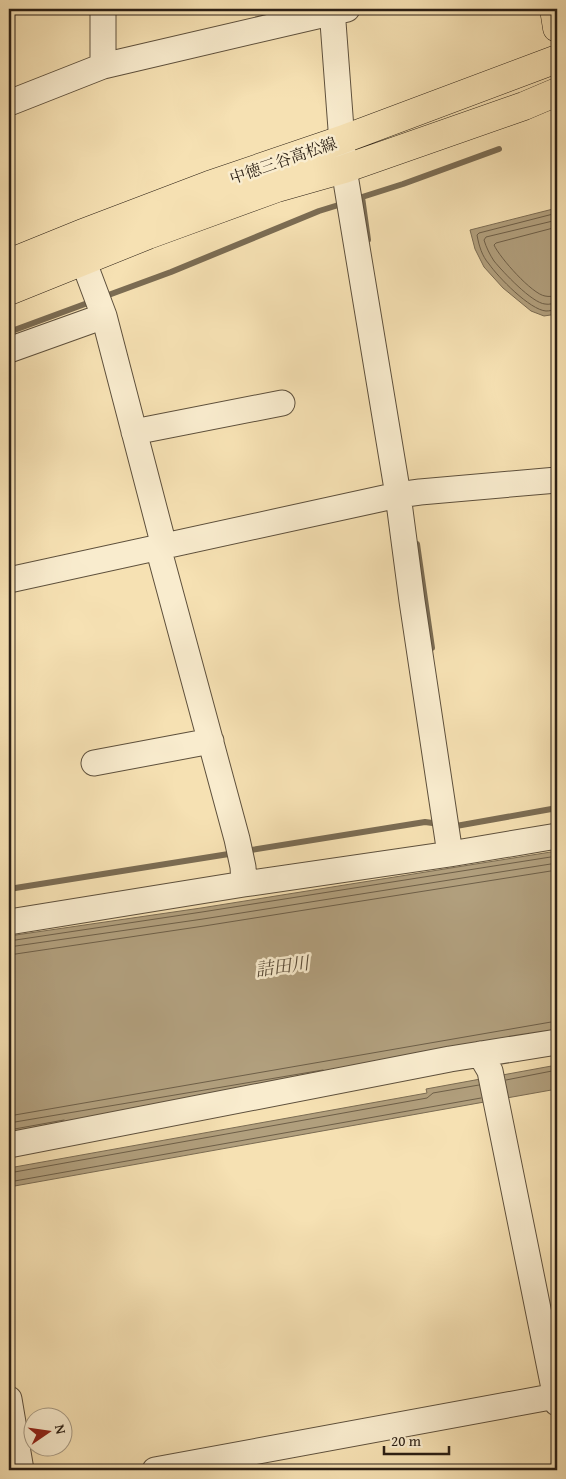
<svg xmlns="http://www.w3.org/2000/svg" width="566" height="1479" viewBox="0 0 566 1479" font-family="'Gentium Book Plus','Noto Serif JP',serif">
<style>
.water{fill:#b19f7d;stroke:#7b6c53}
.lines{fill:none;stroke-linecap:round;stroke-linejoin:round}
.shore{stroke:#6e5f48;stroke-width:1}
.stream{stroke:#7b6c53;stroke-width:6}
.minor-casing{stroke:#5e503c;stroke-width:27}
.primary-casing{stroke:#2b1f14;stroke-width:29}
.trunk-casing{stroke:#2b1f14;stroke-width:29}
.minor{stroke:#f9ecce;stroke-width:25}
.primary{stroke:#f6e1b3;stroke-width:28}
.trunk{stroke:#f6e1b3;stroke-width:28}
.labels{text-anchor:middle;dominant-baseline:central;stroke-width:5;stroke-linejoin:round;paint-order:stroke}
.street-label{font-size:16px;fill:#2b1f14;stroke:#f9ecce}
.water-label{font-size:18px;font-style:italic;fill:#5a4c39;stroke:#f9ecce}
</style>
<rect width="100%" height="100%" fill="#f6e1b3"/>
<filter id="stains"><feTurbulence type="fractalNoise" baseFrequency=".004" numOctaves="4"/><feColorMatrix values="0 0 0 0 .2 0 0 0 0 .09 0 0 0 0 .02 0 0 0 .5 -.17"/></filter>
<radialGradient id="worn" r=".72"><stop offset=".6" stop-color="#630" stop-opacity="0"/><stop offset="1" stop-color="#630" stop-opacity=".3"/></radialGradient>
<path class="water" d="M557,208V314L544,316L531,311L503,288L484,267L475,249L470,230Z
M557,851V1040L9,1135V936L201,908Z
M557,1065V1089L9,1187V1168L427,1093L426,1089Z"/>
<g class="lines">
<path class="shore" d="M557,213L479,233L477,235C479,246 482,256 489,264C498,277 530,310 546,311C549,311 554,310 557,310
M557,220L486,237L484,240C486,247 490,255 494,261C503,272 532,303 545,304C549,305 554,303 557,303
M557,227L496,243L494,245C500,258 532,294 545,296C549,297 553,296 557,296
M9,941L202,912L557,856
M9,947L203,919L557,863
M9,955L204,926L557,870
M506,1080L557,1070
M9,1116L557,1021
M9,1123L323,1070
M9,1130L64,1120
M9,1173L427,1098L433,1093L479,1085
M9,1182L481,1098"/>
<path class="stream" d="M362,197L368,240
M359,198L403,184L499,149
M103,297L171,272L319,211L345,203
M9,332L93,301
M417,544L432,648
M450,825L456,826L557,808
M245,851L425,822L440,824
M9,889L235,853"/>
<defs>
<path id="minor" d="M332,9L344,169L398,495L412,601L450,854
M103,66V9
M9,103L103,66L347,9
M83,260L104,316L164,546
M9,350L104,316
M134,432L282,403
M158,547L237,839L243,867L244,884
M9,580L398,495L420,492L557,480
M94,763L211,741
M9,922L244,884L450,854L557,836
M480,1054L490,1071L557,1403
M9,1145L450,1059L557,1042
M9,1399L21,1470
M155,1470L556,1396"/>
<path id="primary" d="M9,263L83,233L209,185L341,140L557,59
M9,291L148,235L277,188L344,169L524,106L557,92"/>
<path id="trunk" d="M554,9L557,28"/>
</defs>
<use href="#minor" class="minor-casing"/>
<use href="#primary" class="primary-casing"/>
<use href="#trunk" class="trunk-casing"/>
<use href="#minor" class="minor"/>
<use href="#primary" class="primary"/>
<use href="#trunk" class="trunk"/>
</g>
<g class="labels">
<g class="street-label">
<text transform="translate(283 160) rotate(-19)">中徳三谷高松線</text>
</g>
<g class="water-label">
<text transform="translate(282 966) rotate(-8)">詰田川</text>
</g>
</g>
<rect width="566" height="1479" fill="none" stroke="#f6e1b3" stroke-width="30"/>
<rect x="10" y="10" width="546" height="1459" fill="none" stroke="#2b1f14" stroke-width="2.5"/>
<rect x="15" y="15" width="536" height="1449" fill="none" stroke="#2b1f14"/>
<g transform="translate(48 1432) rotate(77)"><circle r="24" fill="#f9ecce" stroke="#a79a84"/>
<path d="M0-4L9 19L0 12L-9 19Z" fill="#8f2418"/>
<text y="-8" font-size="14" font-weight="bold" text-anchor="middle" fill="#2b1f14">N</text>
</g>
<path d="M384 1446v8h65v-8" fill="none" stroke="#2b1f14" stroke-width="2.5"/>
<text x="391" y="1446" font-size="15" fill="#2b1f14" stroke="#f9ecce" stroke-width="4" paint-order="stroke">20 m</text>
<rect width="100%" height="100%" filter="url(#stains)"/>
<rect width="100%" height="100%" fill="url(#worn)"/>
</svg>
